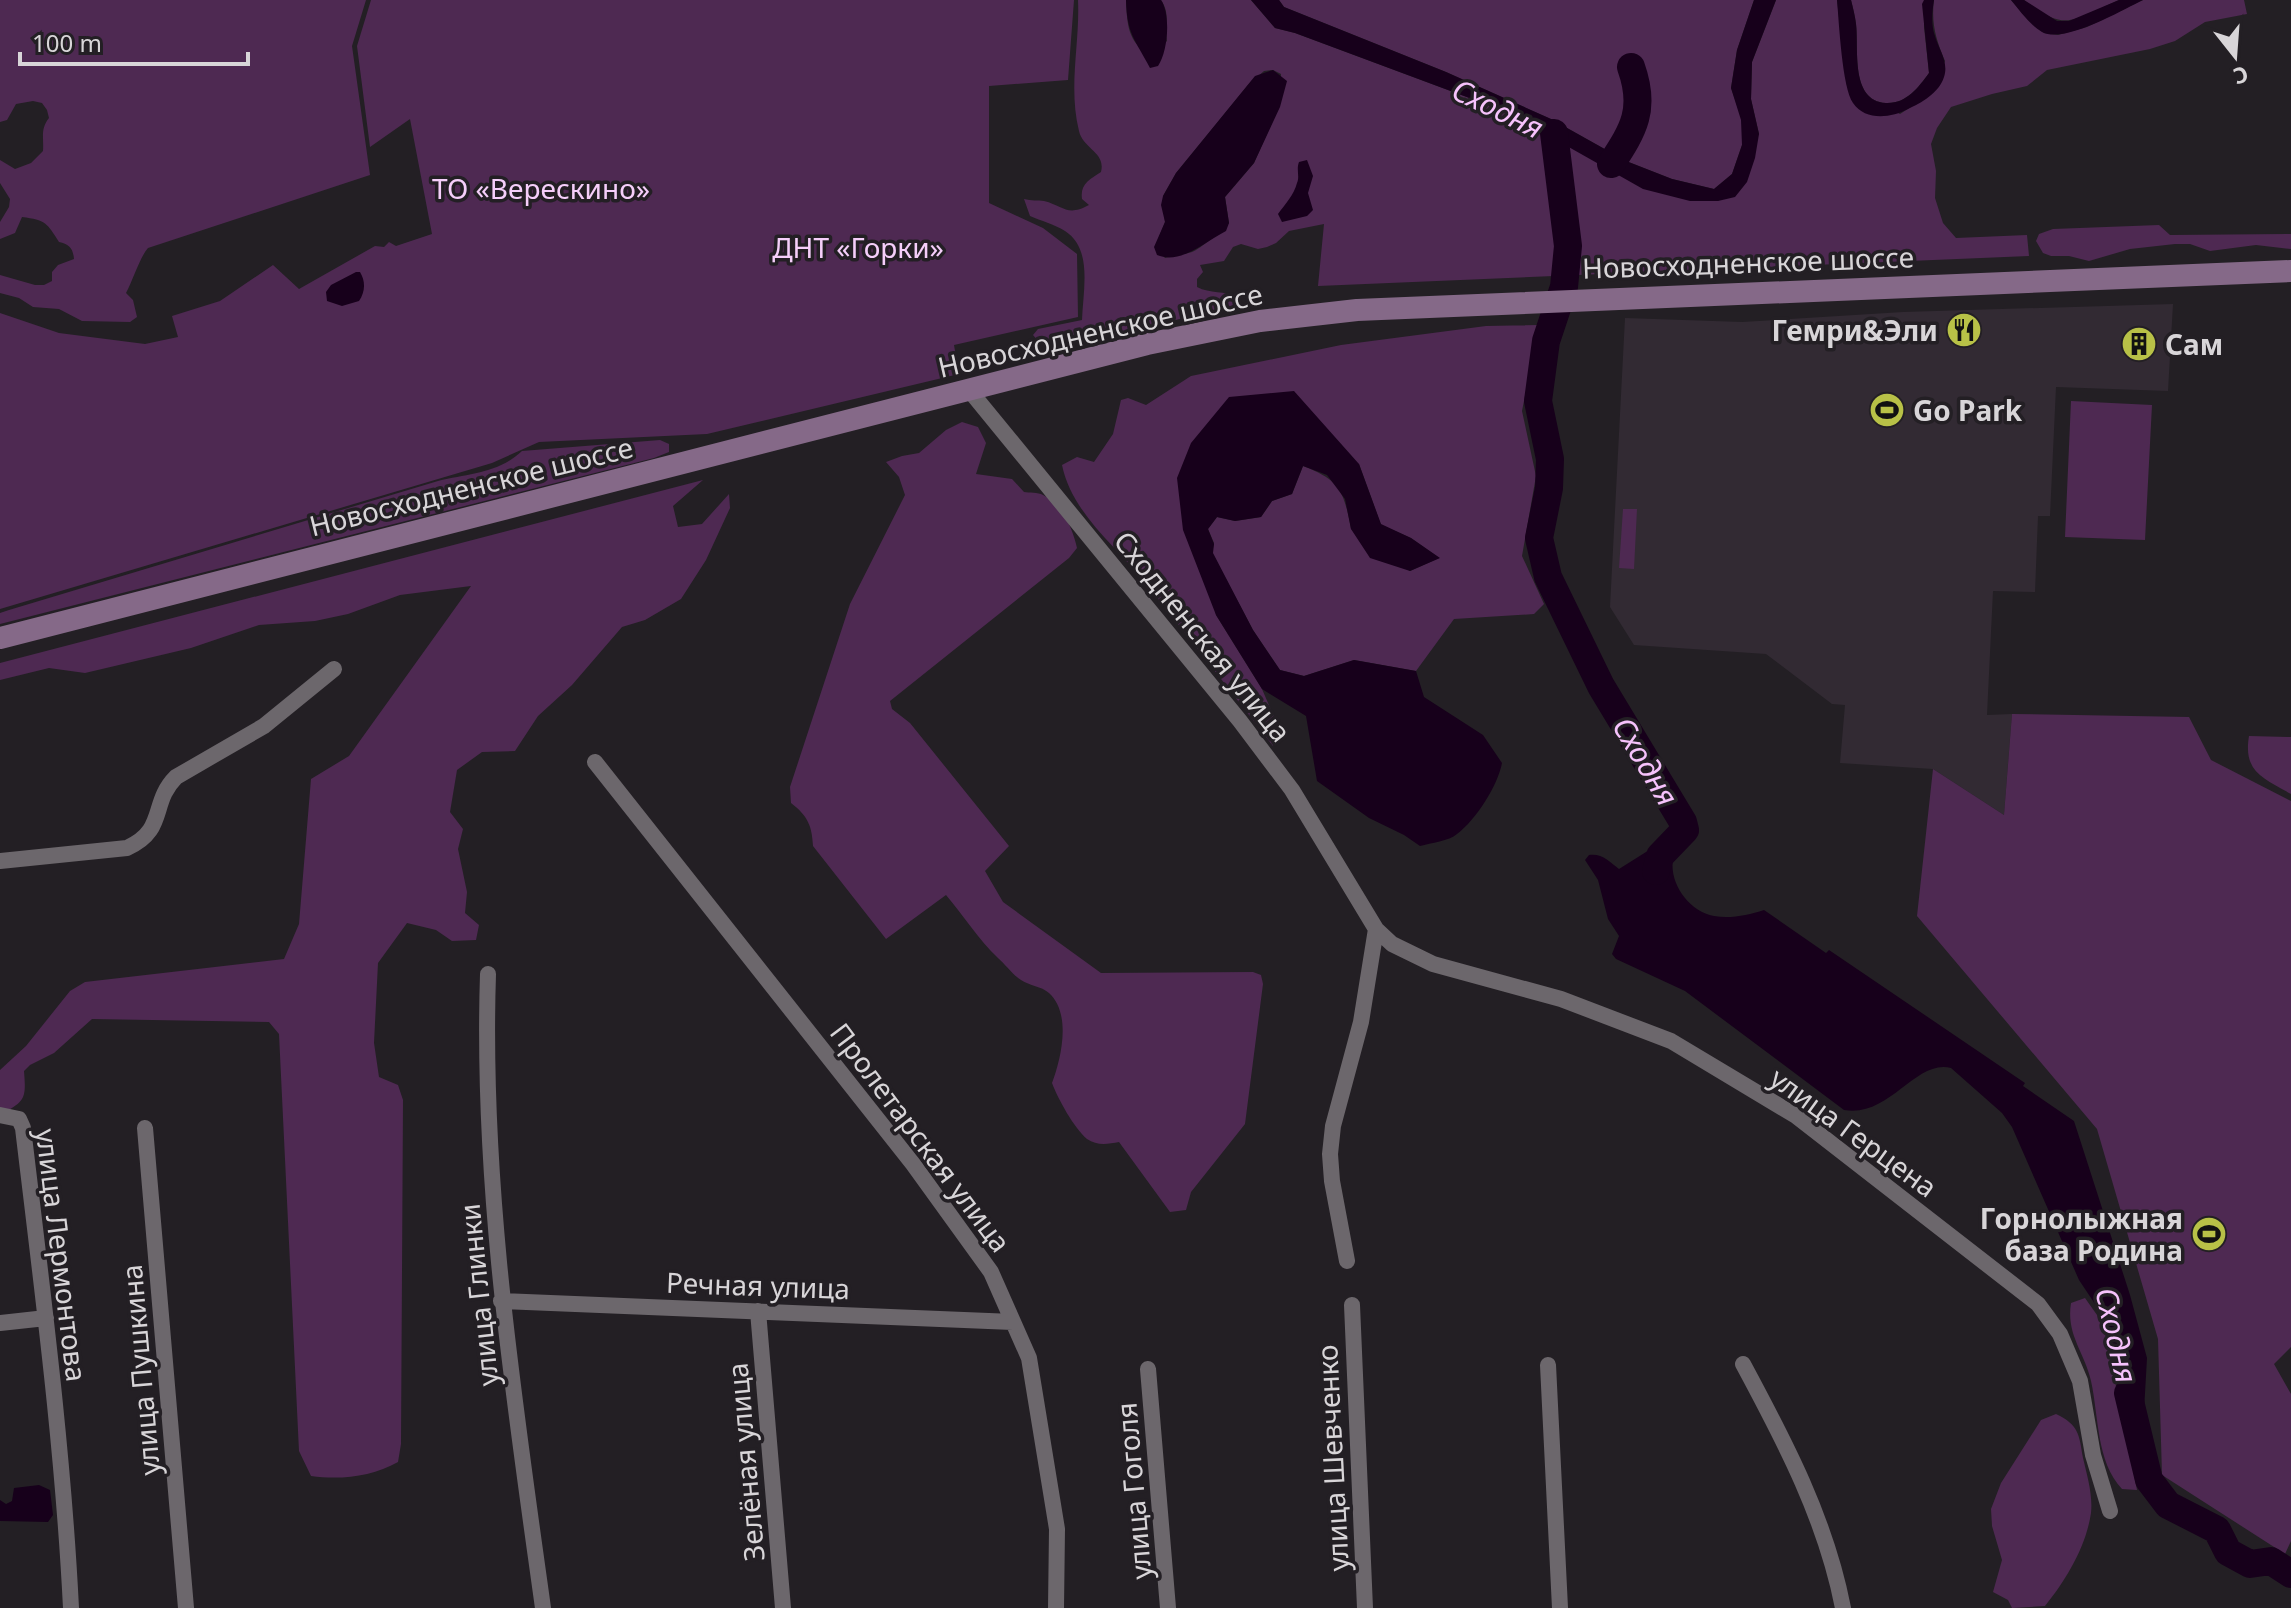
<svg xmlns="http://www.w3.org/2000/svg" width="2291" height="1608" viewBox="0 0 2291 1608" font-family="'Noto Sans',sans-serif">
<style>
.built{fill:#322a33}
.green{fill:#4e2952;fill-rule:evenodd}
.water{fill:#17001b}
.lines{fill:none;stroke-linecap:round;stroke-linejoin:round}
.river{stroke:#17001b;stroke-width:28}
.street{stroke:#6c676c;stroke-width:16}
.secondary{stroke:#856988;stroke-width:22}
.labels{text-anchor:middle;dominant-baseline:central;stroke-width:7;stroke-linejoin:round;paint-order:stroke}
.park-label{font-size:28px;fill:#f5cefa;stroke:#231f24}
.street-label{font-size:28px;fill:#d8d5d8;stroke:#231f24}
.poi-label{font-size:28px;font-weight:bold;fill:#d8d5d8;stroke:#231f24;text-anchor:end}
.water-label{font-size:30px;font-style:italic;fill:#f6c2fc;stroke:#231f24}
</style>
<rect width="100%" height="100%" fill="#231f24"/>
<path class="built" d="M2173,304L2168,391L2056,387L2050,516H2038L2035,592L1993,591L1987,715L2012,714L2004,815L1933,769L1840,763L1845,705L1832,704L1766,654L1634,645L1610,607L1625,318L1742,322L1903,312Z"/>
<path class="green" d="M0,0H366L352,46L370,175L148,248C140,257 133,280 126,293L133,300L137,317L130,322L82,321L59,309L33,307L19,298L0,293V275L35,285H44L52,281V272L58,265L74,259C73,248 69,244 59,242C47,223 46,220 22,217L15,233L0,239V222L9,207L10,199L0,183V160L15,169L31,163L43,151C44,138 40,129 49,118L47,110L42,103L33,101L16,104L7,120L0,122Z
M371,0H1074L1068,80L989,86V203L1043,228L1077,254L1078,317L954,345L959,374L707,434L539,442L492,463L0,609V313L59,333L145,344L178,337L172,316L220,301L273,265L299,289L375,246L384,247L389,242L396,246L432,234L410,119L370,147L357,46Z
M1078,0H1126C1127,20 1127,39 1145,52L1146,60L1167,41C1164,24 1171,15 1161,0H1251L1275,28L1295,33L1507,112L1611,169L1718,201L1759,134L1751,99L1752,62L1776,0H1837L1847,86L1900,114L1934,92L1945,61C1936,40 1931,23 1934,0H2011L2029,21L2044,33L2058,35L2087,27L2143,0H2244L2247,14L2205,22L2175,41L2150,49L2047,70L2027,86L1992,94L1951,107L1937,128L1931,144L1936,171L1935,198L1943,223L1956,238L2027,235L2029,256L1318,286L1324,224L1289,231L1276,243L1267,247L1258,249L1241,244L1233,247L1224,261L1200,265L1203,272L1197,279V287C1210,294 1225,290 1237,298L1234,306L1075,344H1048L1039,342L1033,335L1038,329L1082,320C1083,290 1093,249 1065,231C1054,224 1041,221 1030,216L1024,199C1031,201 1038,200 1044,201C1064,206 1067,217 1089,205L1082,199C1080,184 1089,180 1101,172C1106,152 1083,149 1079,131C1068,87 1080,44 1078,0ZM1273,70L1281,74L1279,107L1254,163L1225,197L1229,223C1223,230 1200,249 1192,252C1184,255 1173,255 1165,258L1155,247L1165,222L1163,196L1176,173L1248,85L1264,71Z
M1279,0H1754L1737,50L1731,88L1742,120V145L1732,174L1714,189L1672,179L1626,161L1551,119L1446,72L1284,7Z
M1851,0H1924V27L1929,73C1918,88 1906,104 1886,103C1850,101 1859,49 1856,24C1855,16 1853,8 1851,0Z
M2024,0H2119C2075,19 2066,34 2024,0Z
M2159,225L2170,235L2291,234V249L2256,245L2210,251L2190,244H2175L2130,249L2089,261L2069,256H2051L2043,253L2036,241L2039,234L2053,229Z
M1539,325L1522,411L1536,476L1522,556L1544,604L1534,614L1454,619L1416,671L1354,660L1304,676L1280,670L1253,630L1212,553L1214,543L1208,529L1217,517L1235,521L1261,517L1272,501L1292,494L1303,466C1340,480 1344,491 1351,529L1410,571L1439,558L1411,538L1381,525L1359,464L1191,443L1216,615L1262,689L1278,726L1273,746C1230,690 1187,635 1143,580C1114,544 1072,513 1062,465L1077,457L1094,462L1113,434L1121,400L1128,398L1146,405L1191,376L1341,345L1486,326Z
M2071,401L2152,405L2145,540L2065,537Z
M962,422L978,427L986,443L976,474L1012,479L1024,492C1029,493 1038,492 1043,495C1062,504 1073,529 1077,548L1069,558L890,701L892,709L910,723L1009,846L985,871L1003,902L1101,973L1253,972L1261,975L1263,984L1245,1124L1191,1192L1186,1210L1170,1212L1119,1142C1108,1144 1097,1146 1087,1139C1074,1128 1058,1099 1052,1083C1061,1059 1072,1014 1049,993C1041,986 1030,986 1021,980C1013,975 1005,964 998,958C979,940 963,915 946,895L886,939L813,846C812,826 808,816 791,803L790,787L850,604L905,495L899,477L886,462L902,456L919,453L946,430Z
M660,440L669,444V452L654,458L0,624V613L9,610L438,481C469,473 497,474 522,451Z
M703,480L673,506L678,527L702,524L729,494L730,508L706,560L681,599L645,620L622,627L572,685L538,716L515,751L482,752L457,770L450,812L463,829L458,849L467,892L465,913L479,925L476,940L452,941L436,930L407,923L378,963L374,1043L379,1077L398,1085L403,1100L401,1444L398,1462C372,1477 340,1480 311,1476L299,1451L279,1034L269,1022L92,1019L54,1053L30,1065L24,1071C26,1097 26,1101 3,1113H0V1070L26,1046L70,991L85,982L284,959L299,924L311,779L349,756L471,586L400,595L348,614L315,621L259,625L191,648L85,673L49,668L0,680V663Z
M1623,509H1637L1634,569L1619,568Z
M2012,714L2189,717L2211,760L2291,801V1347L2274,1364L2291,1394V1541L2285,1554L2162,1475L2158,1339L2097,1129L1917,916L1933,769L2004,815Z
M2249,736L2291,737V794C2263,778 2243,772 2249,736Z
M2085,1298L2097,1315L2106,1337L2137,1490L2122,1489C2096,1461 2099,1417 2091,1381C2084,1351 2066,1335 2071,1303Z
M2056,1414C2079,1425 2079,1434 2083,1458C2087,1475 2093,1495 2091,1513C2086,1547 2066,1580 2045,1606L2012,1608L2008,1600L1993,1592L2002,1560L1992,1526L1991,1509L2001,1483L2041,1420Z"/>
<path class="water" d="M1126,0H1161C1171,15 1168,51 1158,66L1150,68C1135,39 1127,35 1126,0Z
M1251,0H1279L1284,7L1446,72L1551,119L1626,161L1672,179L1714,189L1732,174L1742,145L1741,120L1731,88L1737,50L1754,0H1776L1752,62L1751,99L1759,134L1755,158L1747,182L1735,197L1718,201H1690L1643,189L1507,112L1295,33L1275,28Z
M1837,0H1851C1853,8 1855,16 1856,24C1859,49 1850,101 1886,103C1906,104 1918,88 1929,73L1922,4L1924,0H1934C1932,12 1931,25 1935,36C1939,50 1949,62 1944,77C1939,93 1921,103 1908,109C1891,118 1865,121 1853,103C1842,87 1839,22 1837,0Z
M2011,0H2024L2057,21H2069L2119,0H2143C2122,10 2065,44 2042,32C2030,25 2020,11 2011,0Z
M1273,70L1287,81L1280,107L1254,163L1225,197L1229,223L1226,231C1206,241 1181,265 1157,255L1154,247L1165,222L1161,205L1163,196L1176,173L1255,76Z
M1307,160L1313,176L1308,193L1313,210L1307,216L1282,222L1278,214C1285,204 1294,195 1297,183C1300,176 1296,170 1299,162Z
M356,272H360C366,282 365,292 359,301L342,306L327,301L326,292L331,285Z
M1294,391L1359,464L1381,524L1411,538L1440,558L1410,571L1370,558L1351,529L1345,499L1327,475L1303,466L1292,494L1272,501L1261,517L1235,521L1217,517L1208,529L1214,544L1213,553L1253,630L1280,670L1304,676L1354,660L1416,671L1424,697L1483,735L1502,763C1498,785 1476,820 1457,834C1449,841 1431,843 1420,846L1404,835L1369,818L1317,781L1306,716L1262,689L1216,615L1183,530L1177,478L1191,443L1229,397Z
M1673,835L1680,843C1660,869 1683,910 1714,916C1731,919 1748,915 1764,910L1826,953L1829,950L2025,1083L2023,1086L2074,1121L2130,1295L2147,1358L2144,1411L2137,1430H2133L2117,1373L2110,1335L2101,1313L2079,1280L2012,1127L2002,1113L1951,1068C1915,1059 1890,1118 1844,1110L1685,991L1616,959L1612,954L1619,936L1608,919L1598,880L1585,860L1589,855C1602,853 1610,862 1619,869Z
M39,1485L50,1490L53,1515L48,1522L0,1521V1500L6,1504L12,1501L14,1488Z"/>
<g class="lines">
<path class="river" d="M1554,133L1568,246L1564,287L1546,341L1538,401L1550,459L1549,488L1539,538L1548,577L1601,686L1683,822L1685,830L1660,856L1656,871
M1611,164C1634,129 1646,109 1631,67
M2128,1393L2149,1480L2168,1505L2217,1530L2228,1552L2250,1564L2271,1561L2291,1574"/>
<path class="street" d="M970,391L1240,721L1292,790L1376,929L1392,944L1433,964L1561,999L1671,1041L1796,1116L2038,1304L2060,1334L2080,1381L2093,1455L2110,1511
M595,762L913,1164L991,1272L1029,1358L1057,1529L1056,1608
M0,861L127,848C167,830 150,803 176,777L264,726L334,669
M488,974C481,1187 514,1398 543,1608
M0,1115L19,1119L23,1128C42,1288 63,1447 71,1608
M145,1128L186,1608
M1347,1261L1332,1181L1330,1154L1333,1126L1361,1022L1376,929
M501,1301L1013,1322
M1352,1305L1365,1608
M758,1311L783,1608
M0,1323L46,1318
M1743,1364C1785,1442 1826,1520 1843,1608
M1548,1365L1560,1608
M1148,1369L1168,1608"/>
<path class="secondary" d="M0,638L1147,344L1260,321L1357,310L2291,271"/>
</g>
<defs>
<symbol id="restaurant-disc" viewBox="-11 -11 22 22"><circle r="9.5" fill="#b8c147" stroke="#231f24"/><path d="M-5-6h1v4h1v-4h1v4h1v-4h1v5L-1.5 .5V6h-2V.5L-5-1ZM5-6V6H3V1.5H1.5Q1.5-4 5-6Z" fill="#111"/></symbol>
<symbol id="building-disc" viewBox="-11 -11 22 22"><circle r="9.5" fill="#b8c147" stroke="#231f24"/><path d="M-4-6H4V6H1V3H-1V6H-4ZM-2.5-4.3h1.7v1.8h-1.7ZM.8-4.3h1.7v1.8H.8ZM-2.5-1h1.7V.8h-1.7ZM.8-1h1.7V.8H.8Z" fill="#111"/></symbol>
<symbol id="stadium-disc" viewBox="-11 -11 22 22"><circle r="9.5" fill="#b8c147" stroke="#231f24"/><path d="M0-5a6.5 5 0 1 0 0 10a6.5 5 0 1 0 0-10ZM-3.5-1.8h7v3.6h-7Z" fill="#111"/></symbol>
</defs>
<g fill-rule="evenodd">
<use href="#restaurant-disc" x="1944" y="310" width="40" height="40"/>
<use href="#building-disc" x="2119" y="324" width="40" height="40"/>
<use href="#stadium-disc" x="1867" y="390" width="40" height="40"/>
<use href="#stadium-disc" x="2189" y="1214" width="40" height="40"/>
</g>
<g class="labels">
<g class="park-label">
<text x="541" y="188">ТО «Верескино»</text>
<text x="858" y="247">ДНТ «Горки»</text>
</g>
<g class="street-label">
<text transform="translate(1748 262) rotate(-2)">Новосходненское шоссе</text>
<text transform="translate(1100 330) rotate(-13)">Новосходненское шоссе</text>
<text transform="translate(471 486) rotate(-14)">Новосходненское шоссе</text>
<text transform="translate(1203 636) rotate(51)">Сходненская улица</text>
<text transform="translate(1854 1132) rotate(36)">улица Герцена</text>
<text transform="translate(921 1137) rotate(53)">Пролетарская улица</text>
<text transform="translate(62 1255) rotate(83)">улица Лермонтова</text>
<text transform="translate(758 1285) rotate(2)">Речная улица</text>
<text transform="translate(478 1295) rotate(-96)">улица Глинки</text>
<text transform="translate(140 1370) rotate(-95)">улица Пушкина</text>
<text transform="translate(1332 1458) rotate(-93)">улица Шевченко</text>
<text transform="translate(745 1462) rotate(-95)">Зелёная улица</text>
<text transform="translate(1133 1491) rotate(-95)">улица Гоголя</text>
</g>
<g class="poi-label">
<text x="1938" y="330">Гемри&amp;Эли</text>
<text x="2165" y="344" text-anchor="start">Сам</text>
<text x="1913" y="410" text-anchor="start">Go Park</text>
<text x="2183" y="1218">Горнолыжная<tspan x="2183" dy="32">база Родина</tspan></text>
</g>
<g class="water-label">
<text transform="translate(1498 108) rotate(26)">Сходня</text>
<text transform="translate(1646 761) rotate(59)">Сходня</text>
<text transform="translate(2117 1335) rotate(77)">Сходня</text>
</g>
</g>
<g transform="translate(2235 56) rotate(163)" stroke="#231f24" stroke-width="6" paint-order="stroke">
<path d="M0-6L14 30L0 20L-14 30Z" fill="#d8d5d8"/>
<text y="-12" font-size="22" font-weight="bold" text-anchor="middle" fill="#d8d5d8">С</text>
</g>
<path d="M20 52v12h228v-12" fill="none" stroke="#d8d5d8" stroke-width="4"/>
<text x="32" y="52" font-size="24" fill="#d8d5d8" stroke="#231f24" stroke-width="6" paint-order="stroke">100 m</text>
</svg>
